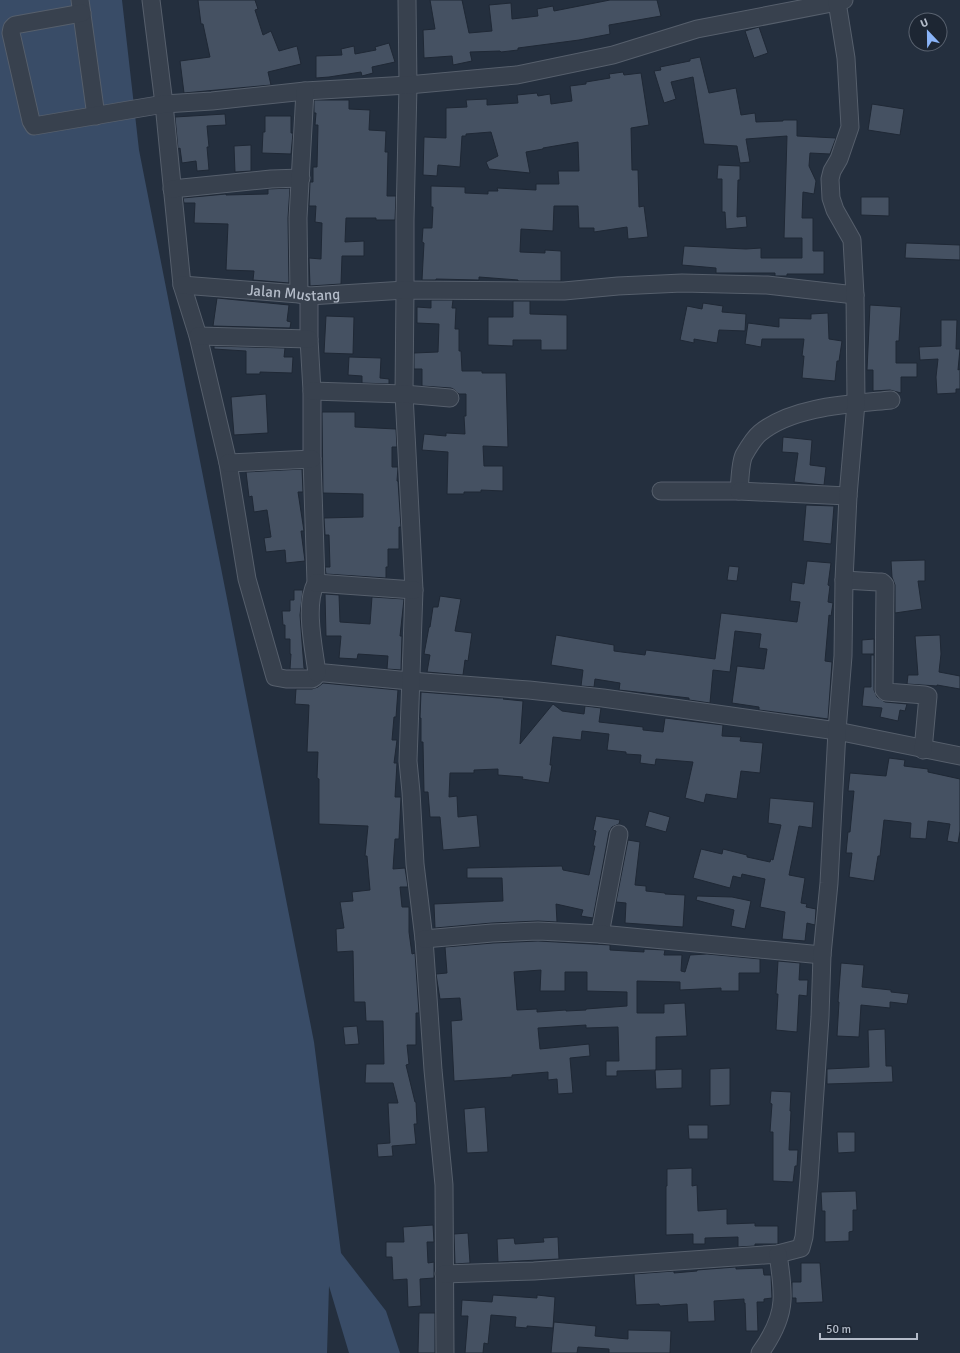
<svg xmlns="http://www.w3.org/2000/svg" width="960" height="1353" viewBox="0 0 960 1353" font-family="Signika,sans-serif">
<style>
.water{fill:#394c67}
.building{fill:#455162;stroke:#1f2835;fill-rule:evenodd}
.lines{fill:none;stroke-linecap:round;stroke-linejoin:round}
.minor-casing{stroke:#565f6c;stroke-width:19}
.minor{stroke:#38414e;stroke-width:17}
.labels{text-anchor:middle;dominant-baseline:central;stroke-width:3;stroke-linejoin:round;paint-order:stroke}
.street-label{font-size:15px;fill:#b4bcc9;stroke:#1d2633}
</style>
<rect width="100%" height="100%" fill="#242f3e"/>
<path class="water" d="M0,0H122L139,150L314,1042L341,1253L386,1311L400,1353H349L329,1286L327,1353H0Z"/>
<path class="building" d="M198,0H255L258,9L255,10L263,35L271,31L279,51L297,46L301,64L268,72L271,85L184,93L180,61L210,57L203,24H201Z
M430,0H462L469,33L492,31L489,5L511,3L512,19L538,16L537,9L553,6L554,11L610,0H657L661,16L609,25L610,34L579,40L518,48V50L501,52L500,51L470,52L472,61L453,65L452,56L424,58L423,30L435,29Z
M759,27L768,53L754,58L745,31Z
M389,43L395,62L372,67L373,73L362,76L361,72L329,77L316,78V56L342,55L341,49L354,46L355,54L376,50L375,47Z
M700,57L709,93L736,88L741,115L755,113L756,122L783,121V120H797V136L836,138L830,154L810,153L809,166L816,181L814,194L803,192L802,218H813V251H824V274H787V276H775V273H716V268L682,265L684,246L746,249L761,248V258H802V238H784L787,136L746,139L750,162L740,163L737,146L704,144L693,77L671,82L676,99L664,103L654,71L661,70L660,67L690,61V59Z
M623,72L624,75L641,73L649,125L631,128L632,170H638L639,207L644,206L648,237L628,239L627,227L594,232V228H579L578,206H554L553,231L521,229L520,252L545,253V250L561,251V281H518V280L479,277V280L436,279V280H422L424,243L422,242L423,228H432L433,207H431V186L465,187V193L488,194V191H498L497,188L536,190V184H559L558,171H579L578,142L543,148V149L526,152L530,173L489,169L486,162L498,156L491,132L466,134V136H462L460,167L438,165L437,176L423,175L424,137L446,138V108L467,107L466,100L487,99V105L518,103L517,95L537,93L538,96L550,94L551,104L572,101L570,86L586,84V82L610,78L609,74Z
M314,100H349V109L370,110L369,130L386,131L385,152H388L387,196H396L395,220H376V218H346L345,242L364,241V256H342L341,284L310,286L309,258L321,259L322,223L315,222L316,206H309L310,182H313V167H317L318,125H315L316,113H314Z
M872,104L904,109L900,135L868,130Z
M225,114L226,125L207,126L209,147H207L209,170L197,171L196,161L182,163L180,148L178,149L175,117Z
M265,116H291V133H293L291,154L262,153L263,132H265Z
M251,145V171L235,172L234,146Z
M718,165L740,166V180H738L737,217L746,216L747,227L726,229L725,212H722V179H717Z
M290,188L288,218L289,283L253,280L254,271L226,270L228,224L194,223L195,203H184L183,198L226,194V195L268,194V189Z
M861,197H889V216L861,215Z
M906,243L960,245V260L905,258Z
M217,298L289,305L287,321L291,322L290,328L213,326Z
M431,300H453L452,308H456L455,329H459V351H461L462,371H482V373H506L508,447L483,446L484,466H503V491L481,490V492H464V494H447L448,452L422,450L424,434L446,436V433L465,434L464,416H466V394H459L455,390L451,388L422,386V369H414V353L438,352L439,324L417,323V307L431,308Z
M513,301H530V314L567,315V350H541V340H513V346L488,345V317H513Z
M703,303L723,306L722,312L746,314L745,331L719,330L717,343L694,339V343L680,340L687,306L702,309Z
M870,305L901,307L899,341H896V363H917V377H901V393L890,390L873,391V370H867Z
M828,313L829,339L842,341L839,361H837L835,381L802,378L804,356H802L804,339H762L761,347L745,344L748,323L779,327V318L811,319V314Z
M326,316L354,317L353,354L324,353Z
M941,320H957L956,349H960L958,370L960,369V389H956V393L937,394L936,377L938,359L920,360L919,347L941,346Z
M214,346L285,348L284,357H293L292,373L260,372V374H246V351L214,349Z
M349,357L381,358L380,378L389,379V384L362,383V376L348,375Z
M266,394L268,433L234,435L231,397Z
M322,412H355V427L396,429L397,447H392V467H398L397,481H398L401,527H399V549H388V567H386V578L326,574L325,567H330L329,535H325L324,518L363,517V494L323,493Z
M783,437L812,440L810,465L826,467L824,485L794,482L798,453L782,452Z
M302,469L303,492H298L304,531H301L305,561L286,563L285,550L266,552L264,538L271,537L267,510L254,512L252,496L249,497L246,472Z
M806,505L834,506L831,544L803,541Z
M925,560V581H918L922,609L895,613V585L892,577L891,561Z
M807,561L831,563L828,585L830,586L828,602L833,603L831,616L829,615L825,661L832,662L828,719L759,710V707L732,703L737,666L764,669L767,649L759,648L761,634L735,631L730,672L713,670L710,703L689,700V698L619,690L620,683L595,679L594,687L581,686L583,670L551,665L556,635L614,645V651L645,655L646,650L715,659L721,613L797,622L800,602L790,601L792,582L804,584Z
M729,566L739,567L737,581L727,580Z
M294,590H303L300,615L304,668L306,669H290L291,654H290V639H285V625H283L282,611H290V600H294Z
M325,594L339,595L340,622L370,624L372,597L404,599L400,636H402L401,670L387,669L388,656L358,654L357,659L339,658L341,636H326Z
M440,596L461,599L455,631L472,633L468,661L465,660L463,675L427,672L430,655L424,654L429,627H430L433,607H438Z
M940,635L941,654L939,672L960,676V689L937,685V686L907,684L908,675H918L915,636Z
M874,639V654H862V640Z
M871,655H874V690L877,697L885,702L907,704L905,711L900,710L898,721L880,717L882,708L862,706L864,687H871Z
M323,683L398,690L396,717H394L392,740H397L394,763H397L395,797H401L399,839H395L393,869L405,868L408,887H400L402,907H409V932L412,954L415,953L419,1013H416V1045H407L409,1064L406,1065L415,1102H416L417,1124H414L416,1144L392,1146L393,1156L378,1157L377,1144L390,1143L388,1103H398L393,1083H365L366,1064H384L383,1021H366L365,1002H354L353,951L337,952L336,929L344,928L340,902L353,901L352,892L370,890L367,856H365L368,826L319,824V779L317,778L318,752H307L309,705L295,704L296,689H312L318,687Z
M421,692L499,698H504L503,699L523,701L520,744L553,704L562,711L584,714L585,706L601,708L599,722L643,727V730L663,732L665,718L723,725L722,736L741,737L740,741L763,743L760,773L741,771L737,799L706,794L704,803L685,798L693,762L656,759L655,765L640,763L641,755L626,754V752L607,750L609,734L582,731L581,740L553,737L550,765H552L549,783L522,779L523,777L498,775V769L474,770V773H450L449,797L457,796L458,817L477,815L480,847L443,850L440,817H430L428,792H424L423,742H421V718H420Z
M889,758L905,760L904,766L928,769V772L960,779V831L958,843L947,841L950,824L928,821L926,839L910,838L911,823L884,820L880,856H878L874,881L849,877L852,853H846L848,832H850L854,791H848L850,773L886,776Z
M770,798L814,802L812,828L799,826L789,875L805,878L801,903L807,904L806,907L816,909L815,925L807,923L805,941L782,939L785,912L760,907L765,879L742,874L741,878L733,876L730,888L693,878L701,849L722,854L723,849L747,855V857L770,862L771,859L773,860L781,825L768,823Z
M649,811L670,817L666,832L645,826Z
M596,816L620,820L619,824L612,827L609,832L593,918L581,916L583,910L556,904L557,922L538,921L492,923L435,928L434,904L503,901L502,878H467V868L562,866L563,870L589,875L595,846H593L596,831L593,830Z
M628,840L640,842L635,885L646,886V891L665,893V894L685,895L683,927L625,923L626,903L616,902Z
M697,896L732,897L751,901L745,929L731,926L734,910L696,900Z
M538,941L610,945V950L644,952V949L665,950L664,955H682L681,971L685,972L690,955L707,954L760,959V973H739V991H721V988L680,990V982L637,981V1013H664V1004L685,1003L687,1036L656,1037V1070L617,1071V1076H606V1061H619L618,1027L586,1028V1025L538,1028L540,1049L589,1044L590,1056L570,1058L573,1093L558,1094L557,1079L548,1080V1072L512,1075V1077L454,1081L451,1021L462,1020L460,998L440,999L436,974L447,973L445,947L493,943ZM541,970L540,991H565V972H587V991L627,992V1006L586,1009V1010L566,1011V1010L537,1012V1009L517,1010L514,972Z
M778,961L800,963L799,980H808L807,996L799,995L797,1032L776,1030L778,994H776Z
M841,963L864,965L862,987L891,990V992L909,994L907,1004L890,1002V1008L861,1005L859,1037L837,1036L839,1002H838Z
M357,1026L359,1044L345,1045L343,1027Z
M885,1029L886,1066H892L893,1082L827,1084V1069L869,1067L868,1030Z
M730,1068V1105L710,1106V1069Z
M682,1069V1088L656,1089L655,1070Z
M771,1091L791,1092L790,1111H791L789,1150H798L797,1166H795L793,1182L773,1181V1132H770L772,1104L770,1103Z
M485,1107L488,1152L467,1153L464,1109Z
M688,1125H708V1139H689Z
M837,1132H855V1152L838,1153Z
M692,1168V1186L697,1185L698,1211L727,1209V1224L755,1223V1226H778V1244H755V1246L738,1247V1237L705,1238V1244H693V1234L666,1235V1186H667V1169Z
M856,1191L857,1210H853V1231L849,1232V1241L825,1242V1211H822L821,1192Z
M433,1225L434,1242H427L428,1263L434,1262V1278L420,1279L421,1306L408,1307L407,1279L393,1280L392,1257H386V1242H404L403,1227Z
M468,1233L470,1263L455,1264L454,1234Z
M558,1237L559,1259L498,1262L497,1239L514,1238L515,1244L544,1242L543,1238Z
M801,1263H820L823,1302L796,1303V1298H792V1282H801Z
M736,1267V1269L763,1268L764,1275H771L772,1298L764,1299V1302H757L758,1331H746L745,1303H744V1299L714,1301L715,1321L688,1322L687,1304L660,1306L659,1304L636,1305L634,1274L674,1271V1273L697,1271V1270Z
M493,1295L537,1298V1295L555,1297L553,1328L527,1326V1328L515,1327L516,1317L491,1315L488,1344L484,1343L483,1353H465L468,1316H461L462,1300L492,1302Z
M419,1313H435V1353H418Z
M554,1322L596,1326L595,1336L628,1339V1330L671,1331L670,1353H609V1349L578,1347L577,1353H551Z"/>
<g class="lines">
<defs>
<g id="minor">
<path d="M80,0L96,116"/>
<path d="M151,0L164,104L182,285L198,336L228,463L247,579L275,677L286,679H312L315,677L317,673H325L410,681L529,690L603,698L837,731L960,756"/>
<path d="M407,0L408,85L405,220V290L404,394L414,590L408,761L411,792L415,864L424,939L433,1070L444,1185L445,1353"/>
<path d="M82,13L15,25L12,28L11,33L31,121L34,126L164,104L212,101L305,91L408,85L517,75L613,55L697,29L837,2"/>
<path d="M172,189L271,179L301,178"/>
<path id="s1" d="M182,285L299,294L309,296L405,290L564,291L618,286L682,283L767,285L855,295"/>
<path d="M299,294L298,218L305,91"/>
<path d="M309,296V339L312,391V459L316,583C304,605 314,649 317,673"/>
<path d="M198,336L309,339"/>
<path d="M312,391L404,394L450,398"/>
<path d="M228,463L312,459"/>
<path d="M661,491H739C740,482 740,463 744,455C748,448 754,438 760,433C793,406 850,404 891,400"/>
<path d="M739,491L848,496"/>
<path d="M844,580L878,582H882L885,585L884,690L886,692L925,695L928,696L923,750"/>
<path d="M316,583L414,590"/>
<path d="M600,934L619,834"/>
<path d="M424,939L492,933L538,931L600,934L822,955"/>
<path d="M444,1274L534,1271L778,1254L801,1248L804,1237L809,1180L820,1017L822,955L829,883L837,731L843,656L844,580L848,496L856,403L855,295L852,240L835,210L831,198L830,179L832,171L839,159L850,127L846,58L837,2L844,0"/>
<path d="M760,1353C770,1339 781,1319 782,1301C783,1285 780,1269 778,1254"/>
</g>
</defs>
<use href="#minor" class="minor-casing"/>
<use href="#minor" class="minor"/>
</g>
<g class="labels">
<g class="street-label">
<text stroke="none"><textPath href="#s1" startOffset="112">Jalan Mustang</textPath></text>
</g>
</g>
<g transform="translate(928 32) rotate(338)"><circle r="19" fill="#1d2633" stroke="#59626f"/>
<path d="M0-3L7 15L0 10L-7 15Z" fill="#8ab4f8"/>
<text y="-6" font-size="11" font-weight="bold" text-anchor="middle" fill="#b4bcc9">U</text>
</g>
<path d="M820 1333v6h97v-6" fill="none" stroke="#b4bcc9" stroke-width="2"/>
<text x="826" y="1333" font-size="12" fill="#b4bcc9" stroke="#1d2633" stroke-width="3" paint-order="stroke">50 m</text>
</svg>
